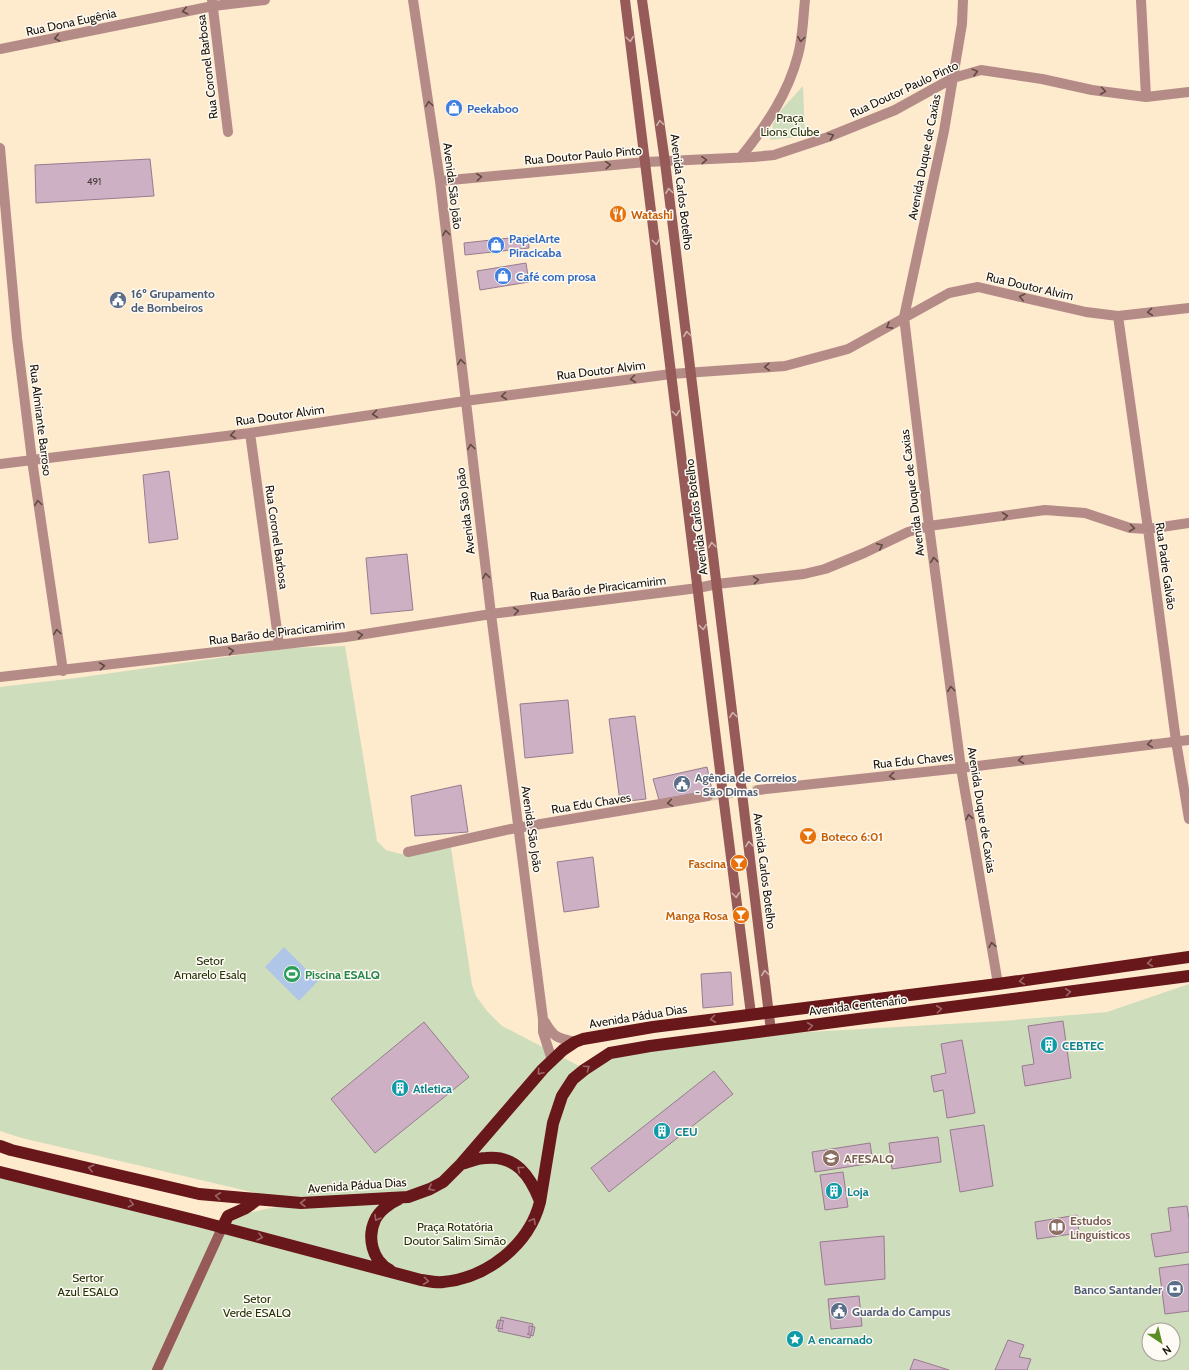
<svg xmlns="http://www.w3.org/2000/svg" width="1189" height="1370" viewBox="0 0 1189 1370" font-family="Cabin,sans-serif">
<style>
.green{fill:#ceddbb;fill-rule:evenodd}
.water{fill:#afc6e8}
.building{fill:#ceb0c5;stroke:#977b8f}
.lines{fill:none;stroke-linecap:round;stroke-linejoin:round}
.street-tunnel{stroke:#dccab0;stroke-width:10;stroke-dasharray:10 5;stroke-linecap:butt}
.street{stroke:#b58b88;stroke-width:10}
.secondary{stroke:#965b58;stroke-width:10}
.highway{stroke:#68171a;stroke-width:12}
.oneway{stroke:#604a42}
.oneway2{stroke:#cfb2ae}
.oneway3{stroke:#9c6666}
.labels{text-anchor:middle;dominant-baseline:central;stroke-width:3;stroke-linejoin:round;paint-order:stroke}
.number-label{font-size:10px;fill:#483b38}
.street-label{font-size:12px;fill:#1b1409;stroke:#fefaf4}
.shop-label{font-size:12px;font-weight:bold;fill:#366cbe;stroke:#fefaf4;text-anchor:start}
.park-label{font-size:12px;fill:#223106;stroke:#fefaf4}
.food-label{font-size:12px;font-weight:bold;fill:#c56008;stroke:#fefaf4;text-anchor:start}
.service-label{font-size:12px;font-weight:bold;fill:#4e5e75;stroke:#fefaf4;text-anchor:start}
.leisure-label{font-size:12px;font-weight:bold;fill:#27864d;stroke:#fefaf4;text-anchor:start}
.culture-label{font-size:12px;font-weight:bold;fill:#0d838f;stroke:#fefaf4;text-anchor:start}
.education-label{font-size:12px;font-weight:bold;fill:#785e54;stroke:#fefaf4;text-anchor:start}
</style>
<rect width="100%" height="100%" fill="#feeacd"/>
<path class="green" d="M803,86L805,136L770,140L773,124L782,109Z
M345,646L377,841L386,850L401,854L451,848L472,985L476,996L487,1011L502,1026L583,1068L609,1056L791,1033L1002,1021L1107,1012L1189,984V1370H0V1174L223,1227L228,1218L266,1209L299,1203L22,1138L0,1131V687L76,678L290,648ZM1149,1330H1173V1354H1149Z"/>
<path class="water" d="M284,947L318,981L299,1001L265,967Z"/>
<path class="building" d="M150,159L154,196L36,203L35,165Z
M528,236L529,248L465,255L464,243Z
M526,263L529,282L480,290L477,271Z
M169,471L178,539L149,543L143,475Z
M407,554L413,610L371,614L366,558Z
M568,700L573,753L525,758L520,704Z
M635,716L646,799L620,802L609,719Z
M707,767L712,790L659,800L653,779Z
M461,785L468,832L415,836L411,796Z
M593,857L599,907L564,912L557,862Z
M731,972L733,1005L703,1008L701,974Z
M1063,1021L1071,1078L1025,1086L1022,1066L1034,1064L1028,1026Z
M424,1022L469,1077L375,1153L331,1099Z
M962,1040L975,1113L947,1118L943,1090L934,1092L931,1076L946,1073L941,1044Z
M714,1071L733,1094L609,1192L591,1168Z
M984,1125L993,1186L960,1192L950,1130Z
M938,1137L941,1162L892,1169L889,1143Z
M870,1143L873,1163L815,1172L812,1152Z
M843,1172L848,1207L825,1210L820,1175Z
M1187,1206L1189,1219V1252L1155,1257L1151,1234L1171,1231L1168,1208Z
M1077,1215L1079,1233L1037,1239L1035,1222Z
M884,1236L885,1279L825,1285L820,1242Z
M1189,1264V1311L1165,1314L1159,1268Z
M859,1296L862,1326L831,1329L828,1299Z
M501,1317L533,1324L530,1338L498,1331Z
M498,1320L504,1321L503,1322L502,1328L503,1329L496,1328Z
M529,1326L535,1327L533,1336L527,1334H529Z
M1008,1340L1024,1345L1019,1357L1031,1359L1027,1370H995Z
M914,1359L949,1370H910Z"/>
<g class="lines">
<path class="street-tunnel" d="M708,796L758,790"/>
<path class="street" d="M212,0L228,132
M413,0L440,181L491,614L543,1019V1032L552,1060
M963,0L962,24L944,131L904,317L929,526L961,768L998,984
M1141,0L1146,97
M0,49L213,6L265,0
M0,148L17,338L32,460L63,671
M740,158C766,126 788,94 798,55C803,37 803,18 805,0
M440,181L646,162L753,157L774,155L828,137L895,110L953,78L981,70L1042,79L1092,90L1146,97L1189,92
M1118,316L1148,529L1176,741L1189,819
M250,433L279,645
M0,464L250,433L465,401L671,374L785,366L848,349L949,293L978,287L1086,312L1118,316L1189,308
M0,677L346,637L491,614L698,588L717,584L804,574L825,569L864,553L908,532L929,526L1045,510L1085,513L1130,528L1148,529L1189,523
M758,790L961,768L1189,740
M408,852L511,829L708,796
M545,1022C554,1038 558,1038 575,1042"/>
<path class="secondary" d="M625,0L723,795L751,1014
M642,0L665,162L771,1031
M157,1370L222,1228"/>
<path class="highway" d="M0,1146L11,1150L199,1194L301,1203L408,1197L430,1189L443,1182L461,1164L543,1069L563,1050L575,1042L583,1039L653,1027L998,984L1189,957
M461,1164C469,1162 477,1158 486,1158C516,1155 530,1176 540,1201
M0,1172L198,1221L421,1280C428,1281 436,1283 443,1282C487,1278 529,1245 540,1202L553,1123L562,1096L573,1079L584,1070L610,1053L650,1046L1189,976
M222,1228L228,1216L246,1208L257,1200
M390,1270C372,1261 367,1237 375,1220C379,1211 390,1203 399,1199"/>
</g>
<defs><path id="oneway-chevron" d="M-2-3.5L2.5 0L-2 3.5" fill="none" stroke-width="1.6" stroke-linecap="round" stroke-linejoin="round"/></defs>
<g class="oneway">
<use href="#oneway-chevron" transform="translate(185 11) rotate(168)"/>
<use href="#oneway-chevron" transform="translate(57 38) rotate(168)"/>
<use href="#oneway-chevron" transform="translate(801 39) rotate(97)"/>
<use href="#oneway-chevron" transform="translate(975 72) rotate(-15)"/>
<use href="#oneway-chevron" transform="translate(1103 91) rotate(8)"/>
<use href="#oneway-chevron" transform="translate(429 104) rotate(-98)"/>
<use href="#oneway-chevron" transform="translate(831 136) rotate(-21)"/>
<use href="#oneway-chevron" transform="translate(704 160) rotate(-3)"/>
<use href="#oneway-chevron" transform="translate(608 165) rotate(-5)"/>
<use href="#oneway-chevron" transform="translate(479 177) rotate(-5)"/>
<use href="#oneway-chevron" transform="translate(446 233) rotate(-97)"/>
<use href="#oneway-chevron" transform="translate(1022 297) rotate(-167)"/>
<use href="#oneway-chevron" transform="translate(1150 312) rotate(174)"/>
<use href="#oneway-chevron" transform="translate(889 326) rotate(151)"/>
<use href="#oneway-chevron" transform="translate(461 362) rotate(-97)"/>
<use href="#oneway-chevron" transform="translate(767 367) rotate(176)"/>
<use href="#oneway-chevron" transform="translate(633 379) rotate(173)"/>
<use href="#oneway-chevron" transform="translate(504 396) rotate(173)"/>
<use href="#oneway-chevron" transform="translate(375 414) rotate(172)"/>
<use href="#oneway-chevron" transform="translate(233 435) rotate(173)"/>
<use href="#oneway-chevron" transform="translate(471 447) rotate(-97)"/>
<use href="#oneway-chevron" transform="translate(38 503) rotate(-98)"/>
<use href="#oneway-chevron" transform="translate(1005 516) rotate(-7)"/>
<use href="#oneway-chevron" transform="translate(1132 528) rotate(8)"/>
<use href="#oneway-chevron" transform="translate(880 546) rotate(-25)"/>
<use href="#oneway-chevron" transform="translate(934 560) rotate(-97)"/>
<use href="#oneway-chevron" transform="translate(486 576) rotate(-97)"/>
<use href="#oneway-chevron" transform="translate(756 580) rotate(-6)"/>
<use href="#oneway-chevron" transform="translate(516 611) rotate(-7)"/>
<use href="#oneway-chevron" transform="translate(57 632) rotate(-98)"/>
<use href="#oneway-chevron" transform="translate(360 635) rotate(-9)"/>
<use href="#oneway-chevron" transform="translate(231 651) rotate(-7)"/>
<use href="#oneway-chevron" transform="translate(102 666) rotate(-7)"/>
<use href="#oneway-chevron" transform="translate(951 689) rotate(-97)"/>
<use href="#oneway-chevron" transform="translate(1150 744) rotate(173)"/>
<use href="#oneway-chevron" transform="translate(1021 760) rotate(173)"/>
<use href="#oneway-chevron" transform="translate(892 776) rotate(174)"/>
<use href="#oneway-chevron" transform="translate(670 803) rotate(171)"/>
<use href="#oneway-chevron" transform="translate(969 817) rotate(-100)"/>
<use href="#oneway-chevron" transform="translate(992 945) rotate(-100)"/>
</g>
<g class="oneway2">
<use href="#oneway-chevron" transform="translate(630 39) rotate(83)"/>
<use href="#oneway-chevron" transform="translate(660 123) rotate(-98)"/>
<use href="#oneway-chevron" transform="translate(669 191) rotate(-97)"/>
<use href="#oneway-chevron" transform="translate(656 242) rotate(83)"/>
<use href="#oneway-chevron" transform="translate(687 334) rotate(-97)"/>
<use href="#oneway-chevron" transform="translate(676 413) rotate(83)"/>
<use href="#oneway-chevron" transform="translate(712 545) rotate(-97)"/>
<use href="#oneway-chevron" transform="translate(703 627) rotate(83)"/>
<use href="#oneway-chevron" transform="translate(733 715) rotate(-97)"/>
<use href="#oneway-chevron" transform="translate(749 844) rotate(-97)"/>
<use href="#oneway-chevron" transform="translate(736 895) rotate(83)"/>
<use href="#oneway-chevron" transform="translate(765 973) rotate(-97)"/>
</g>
<g class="oneway3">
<use href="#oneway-chevron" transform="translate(1150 963) rotate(172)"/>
<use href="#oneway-chevron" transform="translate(1022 981) rotate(172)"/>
<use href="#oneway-chevron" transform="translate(1068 992) rotate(-7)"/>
<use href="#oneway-chevron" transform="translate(939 1009) rotate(-7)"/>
<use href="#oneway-chevron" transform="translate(713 1019) rotate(173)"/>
<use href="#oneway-chevron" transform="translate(810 1026) rotate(-7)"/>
<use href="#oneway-chevron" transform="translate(587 1068) rotate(-34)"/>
<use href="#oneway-chevron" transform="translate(540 1072) rotate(131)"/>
<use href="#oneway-chevron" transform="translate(91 1168) rotate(-167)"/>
<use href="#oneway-chevron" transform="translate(520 1169) rotate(-142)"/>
<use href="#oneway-chevron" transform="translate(431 1188) rotate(153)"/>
<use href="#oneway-chevron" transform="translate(218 1196) rotate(-173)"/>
<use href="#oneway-chevron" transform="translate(303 1203) rotate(180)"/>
<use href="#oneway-chevron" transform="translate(131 1204) rotate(13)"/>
<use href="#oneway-chevron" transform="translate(377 1218) rotate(121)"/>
<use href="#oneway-chevron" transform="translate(533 1221) rotate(-61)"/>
<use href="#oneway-chevron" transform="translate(260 1237) rotate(14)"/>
<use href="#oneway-chevron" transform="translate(426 1281) rotate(7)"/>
</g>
<defs>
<symbol id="shop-disc" viewBox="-11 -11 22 22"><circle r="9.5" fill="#3f7fe0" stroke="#fefaf4"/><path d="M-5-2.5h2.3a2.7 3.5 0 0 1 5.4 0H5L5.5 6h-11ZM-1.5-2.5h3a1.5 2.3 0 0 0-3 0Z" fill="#fff"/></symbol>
<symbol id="restaurant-disc" viewBox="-11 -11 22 22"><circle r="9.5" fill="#e8710a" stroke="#fefaf4"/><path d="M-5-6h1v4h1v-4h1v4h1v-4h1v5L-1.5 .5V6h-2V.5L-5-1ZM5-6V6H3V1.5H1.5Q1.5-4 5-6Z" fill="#fff"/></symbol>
<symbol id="civic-disc" viewBox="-11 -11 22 22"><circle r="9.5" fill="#5c6f8a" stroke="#fefaf4"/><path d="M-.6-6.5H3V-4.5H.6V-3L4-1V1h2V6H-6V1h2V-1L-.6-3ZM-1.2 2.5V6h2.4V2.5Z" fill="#fff"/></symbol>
<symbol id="bar-disc" viewBox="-11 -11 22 22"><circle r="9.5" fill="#e8710a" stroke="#fefaf4"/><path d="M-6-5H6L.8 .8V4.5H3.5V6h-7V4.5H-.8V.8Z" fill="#fff"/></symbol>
<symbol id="stadium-disc" viewBox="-11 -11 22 22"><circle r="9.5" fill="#2e9e5b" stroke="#fefaf4"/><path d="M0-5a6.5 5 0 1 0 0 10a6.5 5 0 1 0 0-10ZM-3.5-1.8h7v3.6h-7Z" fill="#fff"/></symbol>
<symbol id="building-disc" viewBox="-11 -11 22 22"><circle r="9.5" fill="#0f9aa8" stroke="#fefaf4"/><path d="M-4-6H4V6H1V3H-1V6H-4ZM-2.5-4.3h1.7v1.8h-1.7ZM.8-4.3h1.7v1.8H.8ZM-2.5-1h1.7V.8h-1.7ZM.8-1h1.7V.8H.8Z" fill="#fff"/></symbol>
<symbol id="university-disc" viewBox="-11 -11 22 22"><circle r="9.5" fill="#8d6e63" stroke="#fefaf4"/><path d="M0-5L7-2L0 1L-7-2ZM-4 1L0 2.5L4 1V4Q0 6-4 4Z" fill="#fff"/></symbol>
<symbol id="library-disc" viewBox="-11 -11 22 22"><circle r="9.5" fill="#8d6e63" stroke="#fefaf4"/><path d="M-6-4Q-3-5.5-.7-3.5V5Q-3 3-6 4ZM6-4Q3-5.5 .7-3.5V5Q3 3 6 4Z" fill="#fff"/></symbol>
<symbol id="bank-disc" viewBox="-11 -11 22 22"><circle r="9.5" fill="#5c6f8a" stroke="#fefaf4"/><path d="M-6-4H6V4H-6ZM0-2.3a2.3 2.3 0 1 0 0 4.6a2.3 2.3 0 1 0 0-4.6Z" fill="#fff"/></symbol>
<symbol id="sight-disc" viewBox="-11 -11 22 22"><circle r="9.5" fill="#0f9aa8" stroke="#fefaf4"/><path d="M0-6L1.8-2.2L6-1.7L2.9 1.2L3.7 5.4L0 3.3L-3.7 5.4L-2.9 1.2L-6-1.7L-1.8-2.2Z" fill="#fff"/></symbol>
</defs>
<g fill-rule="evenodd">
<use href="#shop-disc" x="444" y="98" width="20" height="20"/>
<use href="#restaurant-disc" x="608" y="204" width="20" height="20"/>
<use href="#shop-disc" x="486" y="235" width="20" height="20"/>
<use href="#shop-disc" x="493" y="266" width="20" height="20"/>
<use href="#civic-disc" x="108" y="290" width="20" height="20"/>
<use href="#civic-disc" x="672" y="774" width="20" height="20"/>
<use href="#bar-disc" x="798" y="826" width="20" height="20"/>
<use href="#bar-disc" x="729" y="853" width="20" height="20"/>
<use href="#bar-disc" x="731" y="905" width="20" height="20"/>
<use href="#stadium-disc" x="282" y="964" width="20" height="20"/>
<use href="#building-disc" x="1039" y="1035" width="20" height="20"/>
<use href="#building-disc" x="390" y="1078" width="20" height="20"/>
<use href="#building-disc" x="652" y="1121" width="20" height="20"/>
<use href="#university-disc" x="821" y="1148" width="20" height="20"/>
<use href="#building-disc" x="824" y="1181" width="20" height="20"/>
<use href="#library-disc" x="1047" y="1217" width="20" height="20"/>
<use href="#bank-disc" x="1165" y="1279" width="20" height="20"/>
<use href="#civic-disc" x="829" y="1301" width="20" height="20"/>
<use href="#sight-disc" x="785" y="1329" width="20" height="20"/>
</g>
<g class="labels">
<g class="number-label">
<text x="94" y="181">491</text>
</g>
<g class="street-label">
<text transform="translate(71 22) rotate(-12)">Rua Dona Eugênia</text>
<text transform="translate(207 67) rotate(-97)">Rua Coronel Barbosa</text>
<text transform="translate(904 89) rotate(-25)">Rua Doutor Paulo Pinto</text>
<text transform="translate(583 155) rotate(-5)">Rua Doutor Paulo Pinto</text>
<text transform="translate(924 157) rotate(-79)">Avenida Duque de Caxias</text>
<text transform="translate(453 186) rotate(83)">Avenida São João</text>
<text transform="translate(682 192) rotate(83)">Avenida Carlos Botelho</text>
<text transform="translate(1030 286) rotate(13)">Rua Doutor Alvim</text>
<text transform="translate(601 370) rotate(-7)">Rua Doutor Alvim</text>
<text transform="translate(280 415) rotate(-8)">Rua Doutor Alvim</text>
<text transform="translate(41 420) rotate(83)">Rua Almirante Barroso</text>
<text transform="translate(912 493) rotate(-97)">Avenida Duque de Caxias</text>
<text transform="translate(465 511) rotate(-97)">Avenida São João</text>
<text transform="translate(696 517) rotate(-97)">Avenida Carlos Botelho</text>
<text transform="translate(277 537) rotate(82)">Rua Coronel Barbosa</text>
<text transform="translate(1166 566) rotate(82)">Rua Padre Galvão</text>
<text transform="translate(598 588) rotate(-7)">Rua Barão de Piracicamirim</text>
<text transform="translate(277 632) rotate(-7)">Rua Barão de Piracicamirim</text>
<text transform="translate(913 760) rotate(-6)">Rua Edu Chaves</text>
<text transform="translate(591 803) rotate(-9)">Rua Edu Chaves</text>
<text transform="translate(982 810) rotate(81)">Avenida Duque de Caxias</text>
<text transform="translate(532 829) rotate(82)">Avenida São João</text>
<text transform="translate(765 871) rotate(83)">Avenida Carlos Botelho</text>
<text transform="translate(858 1005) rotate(-7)">Avenida Centenário</text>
<text transform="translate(638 1016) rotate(-9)">Avenida Pádua Dias</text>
<text transform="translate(357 1185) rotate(-4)">Avenida Pádua Dias</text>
</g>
<g class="shop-label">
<text x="467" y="108">Peekaboo</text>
<text x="509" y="238">PapelArte<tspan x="509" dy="14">Piracicaba</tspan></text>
<text x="516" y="276">Café com prosa</text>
</g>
<g class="park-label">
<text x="790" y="117">Praça<tspan x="790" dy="14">Lions Clube</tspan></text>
<text x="210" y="960">Setor<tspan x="210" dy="14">Amarelo Esalq</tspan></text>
<text x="455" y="1226">Praça Rotatória<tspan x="455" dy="14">Doutor Salim Simão</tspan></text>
<text x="88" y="1277">Sertor<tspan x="88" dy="14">Azul ESALQ</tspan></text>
<text x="257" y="1298">Setor<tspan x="257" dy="14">Verde ESALQ</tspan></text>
</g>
<g class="food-label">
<text x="631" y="214">Watashi</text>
<text x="821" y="836">Boteco 6:01</text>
<text x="726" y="863" text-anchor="end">Fascina</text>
<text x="728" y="915" text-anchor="end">Manga Rosa</text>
</g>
<g class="service-label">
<text x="131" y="293">16º Grupamento<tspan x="131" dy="14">de Bombeiros</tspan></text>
<text x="695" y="777">Agência de Correios<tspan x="695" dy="14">- São Dimas</tspan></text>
<text x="1162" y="1289" text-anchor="end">Banco Santander</text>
<text x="852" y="1311">Guarda do Campus</text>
</g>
<g class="leisure-label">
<text x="305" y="974">Piscina ESALQ</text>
</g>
<g class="culture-label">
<text x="1062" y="1045">CEBTEC</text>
<text x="413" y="1088">Atletica</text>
<text x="675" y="1131">CEU</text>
<text x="847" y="1191">Loja</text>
<text x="808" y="1339">A encarnado</text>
</g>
<g class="education-label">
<text x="844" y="1158">AFESALQ</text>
<text x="1070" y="1220">Estudos<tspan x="1070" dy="14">Linguísticos</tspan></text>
</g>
</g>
<g transform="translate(1161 1342) rotate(145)"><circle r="19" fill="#fefaf4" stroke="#a39e96"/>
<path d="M0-3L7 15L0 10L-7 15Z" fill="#5b8d25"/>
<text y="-6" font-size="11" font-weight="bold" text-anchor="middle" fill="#1b1409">N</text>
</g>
</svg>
